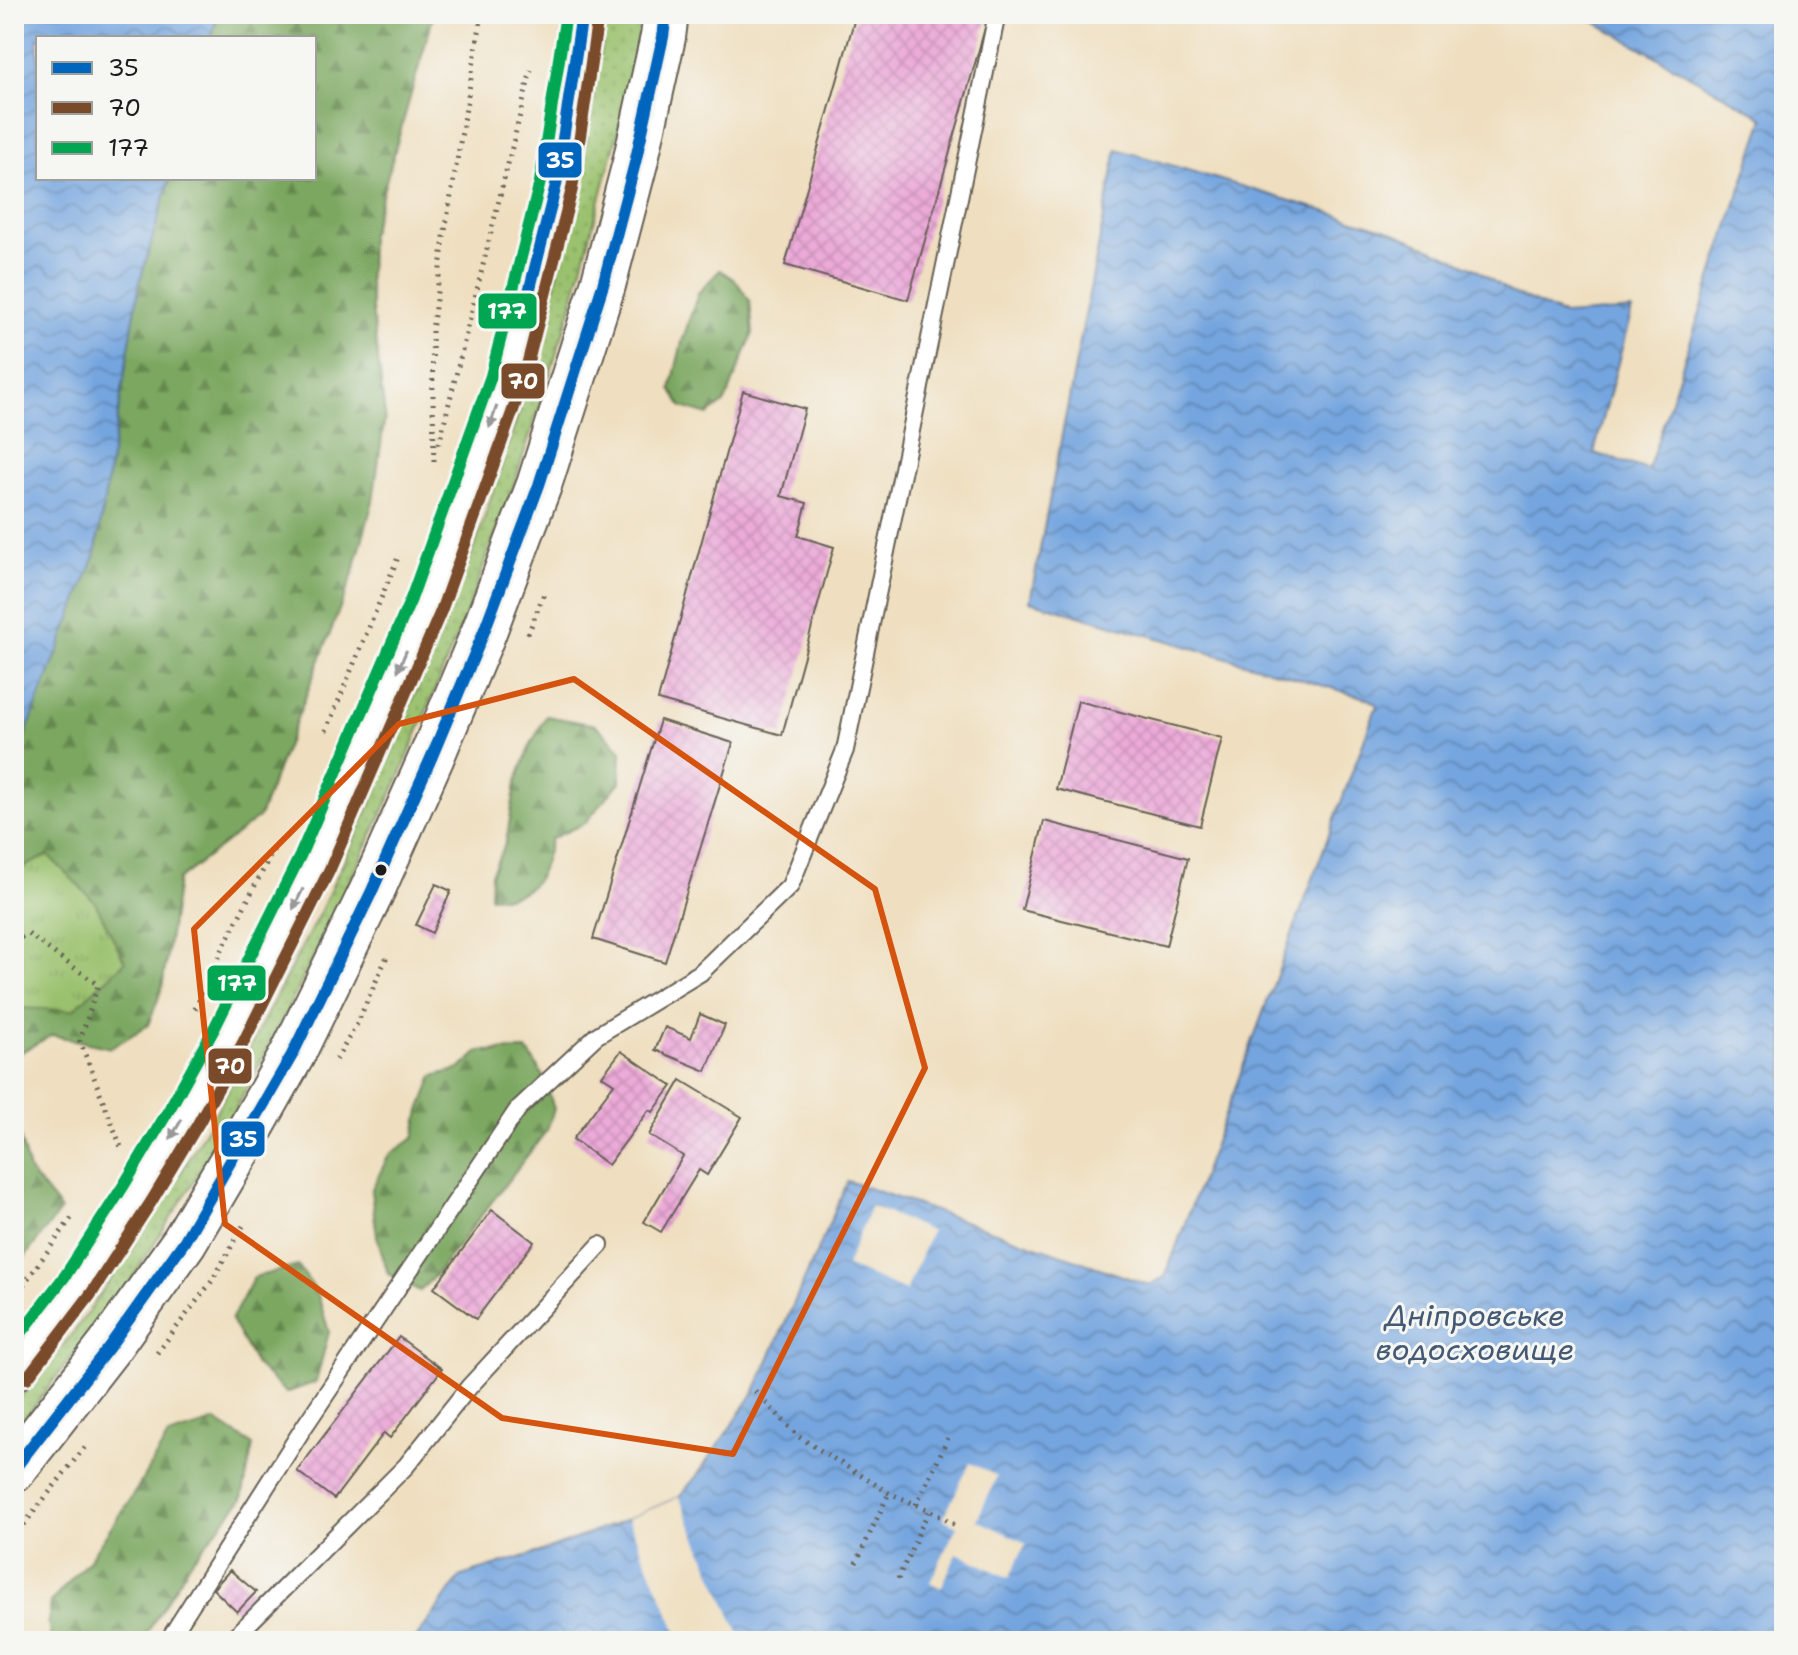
<svg xmlns="http://www.w3.org/2000/svg" width="1798" height="1655" viewBox="0 0 1798 1655" font-family="'Shantell Sans',sans-serif">
<style>
.grass{fill:url(#grass-dots);stroke:#5b6e44;stroke-width:2}
.forest{fill:url(#forest-firs);stroke:#4c623e;stroke-width:2}
.park{fill:url(#park-tufts);stroke:#5b6e44;stroke-width:2}
.water{fill:url(#water-waves);stroke:#48607e;stroke-width:2}
.pier{fill:#efdfc0}
.building{fill:url(#building-cross-hatch)}
.lines{fill:none;stroke-linecap:round;stroke-linejoin:round}
.lane-casing{stroke:#666055;stroke-width:20}
.secondary-casing{stroke:#666055;stroke-width:48}
.path{stroke:#666055;stroke-width:5;stroke-dasharray:2 6;stroke-linecap:butt}
.lane{stroke:#fff;stroke-width:16}
.secondary{stroke:#fff;stroke-width:44}
.bus-1-casing{stroke:#f6f6f2;stroke-width:18}
.bus-2-casing{stroke:#f6f6f2;stroke-width:18}
.bus-3-casing{stroke:#f6f6f2;stroke-width:18}
.bus-1{stroke:#0065bd;stroke-width:12}
.bus-2{stroke:#7a4b2a;stroke-width:12}
.bus-3{stroke:#00a651;stroke-width:12}
.oneway{fill:#999}
.marked{fill:none;stroke:#d4530e;stroke-width:6;stroke-linejoin:round}
.bus-dot{fill:#1c1c1c;stroke:#f6f6f2;stroke-width:3}
.labels{text-anchor:middle;dominant-baseline:central;stroke-width:6;stroke-linejoin:round;paint-order:stroke}
.water-label{font-size:30px;font-style:italic;fill:#445a74;stroke:#f6f6f2}
.line-badge{stroke:#f6f6f2;stroke-width:3}
.badge-label{font-size:22px;text-anchor:middle;font-weight:bold;fill:#fff}
</style>
<defs>
<pattern id="grass-dots" width="8" height="8" patternUnits="userSpaceOnUse" patternTransform="scale(2)"><rect width="8" height="8" fill="#9ac16d"/><path d="M2 2h.1M6 6h.1" fill="none" stroke="#84a55e" stroke-width="1.8" stroke-linecap="round"/></pattern>
<pattern id="forest-firs" width="22" height="20" patternUnits="userSpaceOnUse" patternTransform="scale(2)"><rect width="22" height="20" fill="#7ba760"/><path d="M5 1l3.5 6h-7zM16 11l3.5 6h-7z" fill="#64874e"/></pattern>
<pattern id="park-tufts" width="24" height="20" patternUnits="userSpaceOnUse" patternTransform="scale(2)"><rect width="24" height="20" fill="#9ac16d"/><path d="M3 7l-1-3M5 7V3M7 7l1-3M15 17l-1-3M17 17v-4M19 17l1-3" fill="none" stroke="#84a55e"/></pattern>
<pattern id="water-waves" width="16" height="10" patternUnits="userSpaceOnUse" patternTransform="scale(2)"><rect width="16" height="10" fill="#75a5df"/><path d="M0 5q4-4 8 0t8 0" fill="none" stroke="#5f86b4"/></pattern>
<pattern id="building-cross-hatch" width="8" height="8" patternUnits="userSpaceOnUse" patternTransform="scale(2)"><rect width="8" height="8" fill="#ecaad9"/><path d="M0 0l8 8M0 8l8-8" fill="none" stroke="#ca92ba"/></pattern>
</defs>
<rect width="100%" height="100%" fill="#f6f6f2"/>
<filter id="ink" filterUnits="userSpaceOnUse"><feTurbulence type="fractalNoise" baseFrequency=".0125" numOctaves="2"/><feDisplacementMap in="SourceGraphic" scale="16" xChannelSelector="R" yChannelSelector="G"/><feConvolveMatrix kernelMatrix="1 2 1 2 8 2 1 2 1" color-interpolation-filters="sRGB"/></filter>
<filter id="wash" filterUnits="userSpaceOnUse"><feTurbulence type="fractalNoise" baseFrequency=".006" numOctaves="4" result="noise"/><feDisplacementMap in="SourceGraphic" scale="32" xChannelSelector="R" yChannelSelector="G"/><feGaussianBlur stdDeviation="1.8" result="paint"/><feColorMatrix in="noise" values="0 0 0 0 0 0 0 0 0 0 0 0 0 0 0 0 0 1.4 0 .05"/><feComposite in="paint" operator="in"/></filter>
<g filter="url(#wash)">
<rect width="100%" height="100%" fill="#efdfc0"/>
<path class="grass" d="M606,14H643L625,106L570,312L515,481L466,614L400,776L298,989L245,1092L191,1186L129,1283L14,1432V1406L76,1329L164,1201L218,1108L320,912L370,805L476,543L535,363L577,198Z"/>
<path class="forest" d="M218,14H434L370,237L369,284L385,416L373,501L353,574L259,817L178,880L162,989L148,1025L111,1048L52,1035L18,1054L14,1091V764L140,281L170,178H314V38H211Z
M720,270L736,281L750,301L753,333L725,402L708,415L682,407L671,389L682,342L698,293Z
M546,716L596,725L621,750L620,782L585,823L551,839C545,864 539,890 511,896C505,898 496,896 490,897L491,874L506,842L516,783L530,746Z
M527,1050L544,1077L554,1109L547,1130L437,1273L420,1291L388,1274L377,1236L371,1191L389,1155L414,1138L420,1111L433,1076L460,1069L480,1051Z
M14,1115L29,1171L61,1210L14,1271Z
M298,1266L317,1292L329,1332L316,1382L286,1393L256,1365L231,1320L254,1277Z
M216,1421L253,1445L242,1499L192,1560L142,1641H51L48,1621L51,1602L88,1561L136,1490L168,1436Z"/>
<path class="park" d="M48,855L95,902L125,962L73,1010L14,1008V872Z"/>
<path class="water" d="M14,14H218L211,38H38V178H170L140,281L95,556L14,764Z
M1581,14H1784V1641H414L461,1576L546,1550L628,1519L679,1497L697,1476L755,1391L848,1181L1149,1285L1165,1277L1377,705L1369,699L1030,601L1117,149L1388,230L1457,260L1474,268L1510,292L1564,315L1632,310L1594,453L1648,470L1764,118Z"/>
<path class="pier" d="M871,1206L931,1231L906,1291L846,1266Z
M970,1463L997,1476L977,1520L1026,1543L1009,1578L957,1553L941,1588L930,1582L957,1526L943,1519Z
M679,1497L742,1641H681L628,1519Z"/>
<g id="blocks">
<path class="building" d="M856,14H989L908,300L785,265Z
M743,391L805,409L781,496L807,503L798,536L834,547L782,735L658,700Z
M1078,701L1222,738L1200,826L1056,789Z
M660,720L733,743L665,962L593,939Z
M1044,821L1188,858L1166,946L1022,910Z
M436,884L451,891L432,933L416,925Z
M700,1014L725,1025L706,1071L655,1050L665,1027L691,1038Z
M621,1051L672,1086L653,1112L649,1110L608,1165L573,1139L614,1084L602,1076Z
M681,1080L742,1117L707,1175L699,1170L661,1232L644,1222L683,1156L649,1135Z
M492,1210L534,1242L476,1319L434,1288Z
M399,1337L442,1369L390,1438L384,1433L334,1499L297,1471Z
M230,1570L256,1592L237,1612L213,1589Z"/>
</g>
</g>
<g filter="url(#ink)">
<use href="#blocks" fill-opacity="0" stroke="#666055" stroke-width="2"/>
<g class="lines">
<defs>
<path id="lane" d="M168,1641L304,1427L518,1109L596,1036L700,973L790,886L845,750L997,14
M231,1641L406,1466L469,1387L600,1245"/>
<path id="secondary" d="M14,1368L78,1285L138,1193L184,1116L229,1035L274,947L315,863L426,605L506,381L556,185L582,14
M14,1469L109,1347L184,1242L239,1149L292,1055L371,893L432,756L483,634L539,485L603,285L635,163L663,37L666,14"/>
</defs>
<use href="#lane" class="lane-casing"/>
<use href="#secondary" class="secondary-casing"/>
<path class="path" d="M439,444L531,70
M434,461L432,331L444,237L482,14
M528,634L545,591
M326,731L399,555
M14,941L28,934L98,985L80,1041L121,1147
M195,1009L226,942L279,839
M336,1060L357,1024L388,954
M14,1298L72,1217
M157,1353L212,1281L243,1226
M755,1391L799,1437L889,1493L929,1510L957,1526
M916,1505L948,1438
M14,1537L88,1443
M856,1563L889,1493
M898,1579L929,1510"/>
<use href="#lane" class="lane"/>
<use href="#secondary" class="secondary"/>
<defs>
<path id="bus-1" d="M526,304L556,185L582,14
M14,1469L109,1347L184,1242L292,1055L371,893L432,756L483,634L539,485L603,285L635,163L663,37L666,14"/>
<path id="bus-2" d="M27,1378L91,1294L151,1202L198,1124L243,1043L330,869L441,611L522,385L572,189L598,16"/>
<path id="bus-3" d="M14,1342L65,1276L124,1185L170,1108L215,1027L300,856L411,599L491,376L540,182L566,14"/>
</defs>
<use href="#bus-1" class="bus-1-casing"/>
<use href="#bus-2" class="bus-2-casing"/>
<use href="#bus-3" class="bus-3-casing"/>
<use href="#bus-1" class="bus-1"/>
<use href="#bus-2" class="bus-2"/>
<use href="#bus-3" class="bus-3"/>
</g>
<defs><path id="oneway-solid" d="M-6-.8H1V-3.2L6.5 0L1 3.2V.8H-6Z" transform="scale(2)"/></defs>
<g class="oneway">
<use href="#oneway-solid" transform="translate(493 417) rotate(109)"/>
<use href="#oneway-solid" transform="translate(402 661) rotate(113)"/>
<use href="#oneway-solid" transform="translate(298 899) rotate(116)"/>
<use href="#oneway-solid" transform="translate(176 1129) rotate(121)"/>
</g>
</g>
<path class="marked" d="M574,679L875,889L925,1068L733,1454L502,1418L225,1224L194,929L399,724Z"/>
<circle class="bus-dot" cx="381" cy="870" r="7"/>
<g class="labels">
<g class="water-label">
<text x="1475" y="1315">Дніпровське<tspan x="1475" dy="34">водосховище</tspan></text>
</g>
</g>
<g class="line-badge">
<rect x="537" y="141" width="46" height="38" rx="8" fill="#0065bd"/>
<rect x="477" y="292" width="61" height="38" rx="8" fill="#00a651"/>
<rect x="500" y="362" width="46" height="38" rx="8" fill="#7a4b2a"/>
<rect x="206" y="964" width="61" height="38" rx="8" fill="#00a651"/>
<rect x="207" y="1047" width="46" height="38" rx="8" fill="#7a4b2a"/>
<rect x="220" y="1120" width="46" height="38" rx="8" fill="#0065bd"/>
</g>
<g class="badge-label">
<text x="560" y="168">35</text>
<text x="507" y="319">177</text>
<text x="523" y="389">70</text>
<text x="237" y="991">177</text>
<text x="230" y="1074">70</text>
<text x="243" y="1147">35</text>
</g>
<rect width="1798" height="1655" fill="none" stroke="#f6f6f2" stroke-width="48"/>
<rect x="36" y="36" width="280" height="144" fill="#f6f6f2" stroke="#9f9f9c" stroke-width="2"/>
<rect x="52" y="62" width="40" height="12" fill="#0065bd" stroke="#9f9f9c" stroke-width="2"/>
<text x="108" y="76" font-size="24" fill="#1c1c1c">35</text>
<rect x="52" y="102" width="40" height="12" fill="#7a4b2a" stroke="#9f9f9c" stroke-width="2"/>
<text x="108" y="116" font-size="24" fill="#1c1c1c">70</text>
<rect x="52" y="142" width="40" height="12" fill="#00a651" stroke="#9f9f9c" stroke-width="2"/>
<text x="108" y="156" font-size="24" fill="#1c1c1c">177</text>
</svg>
